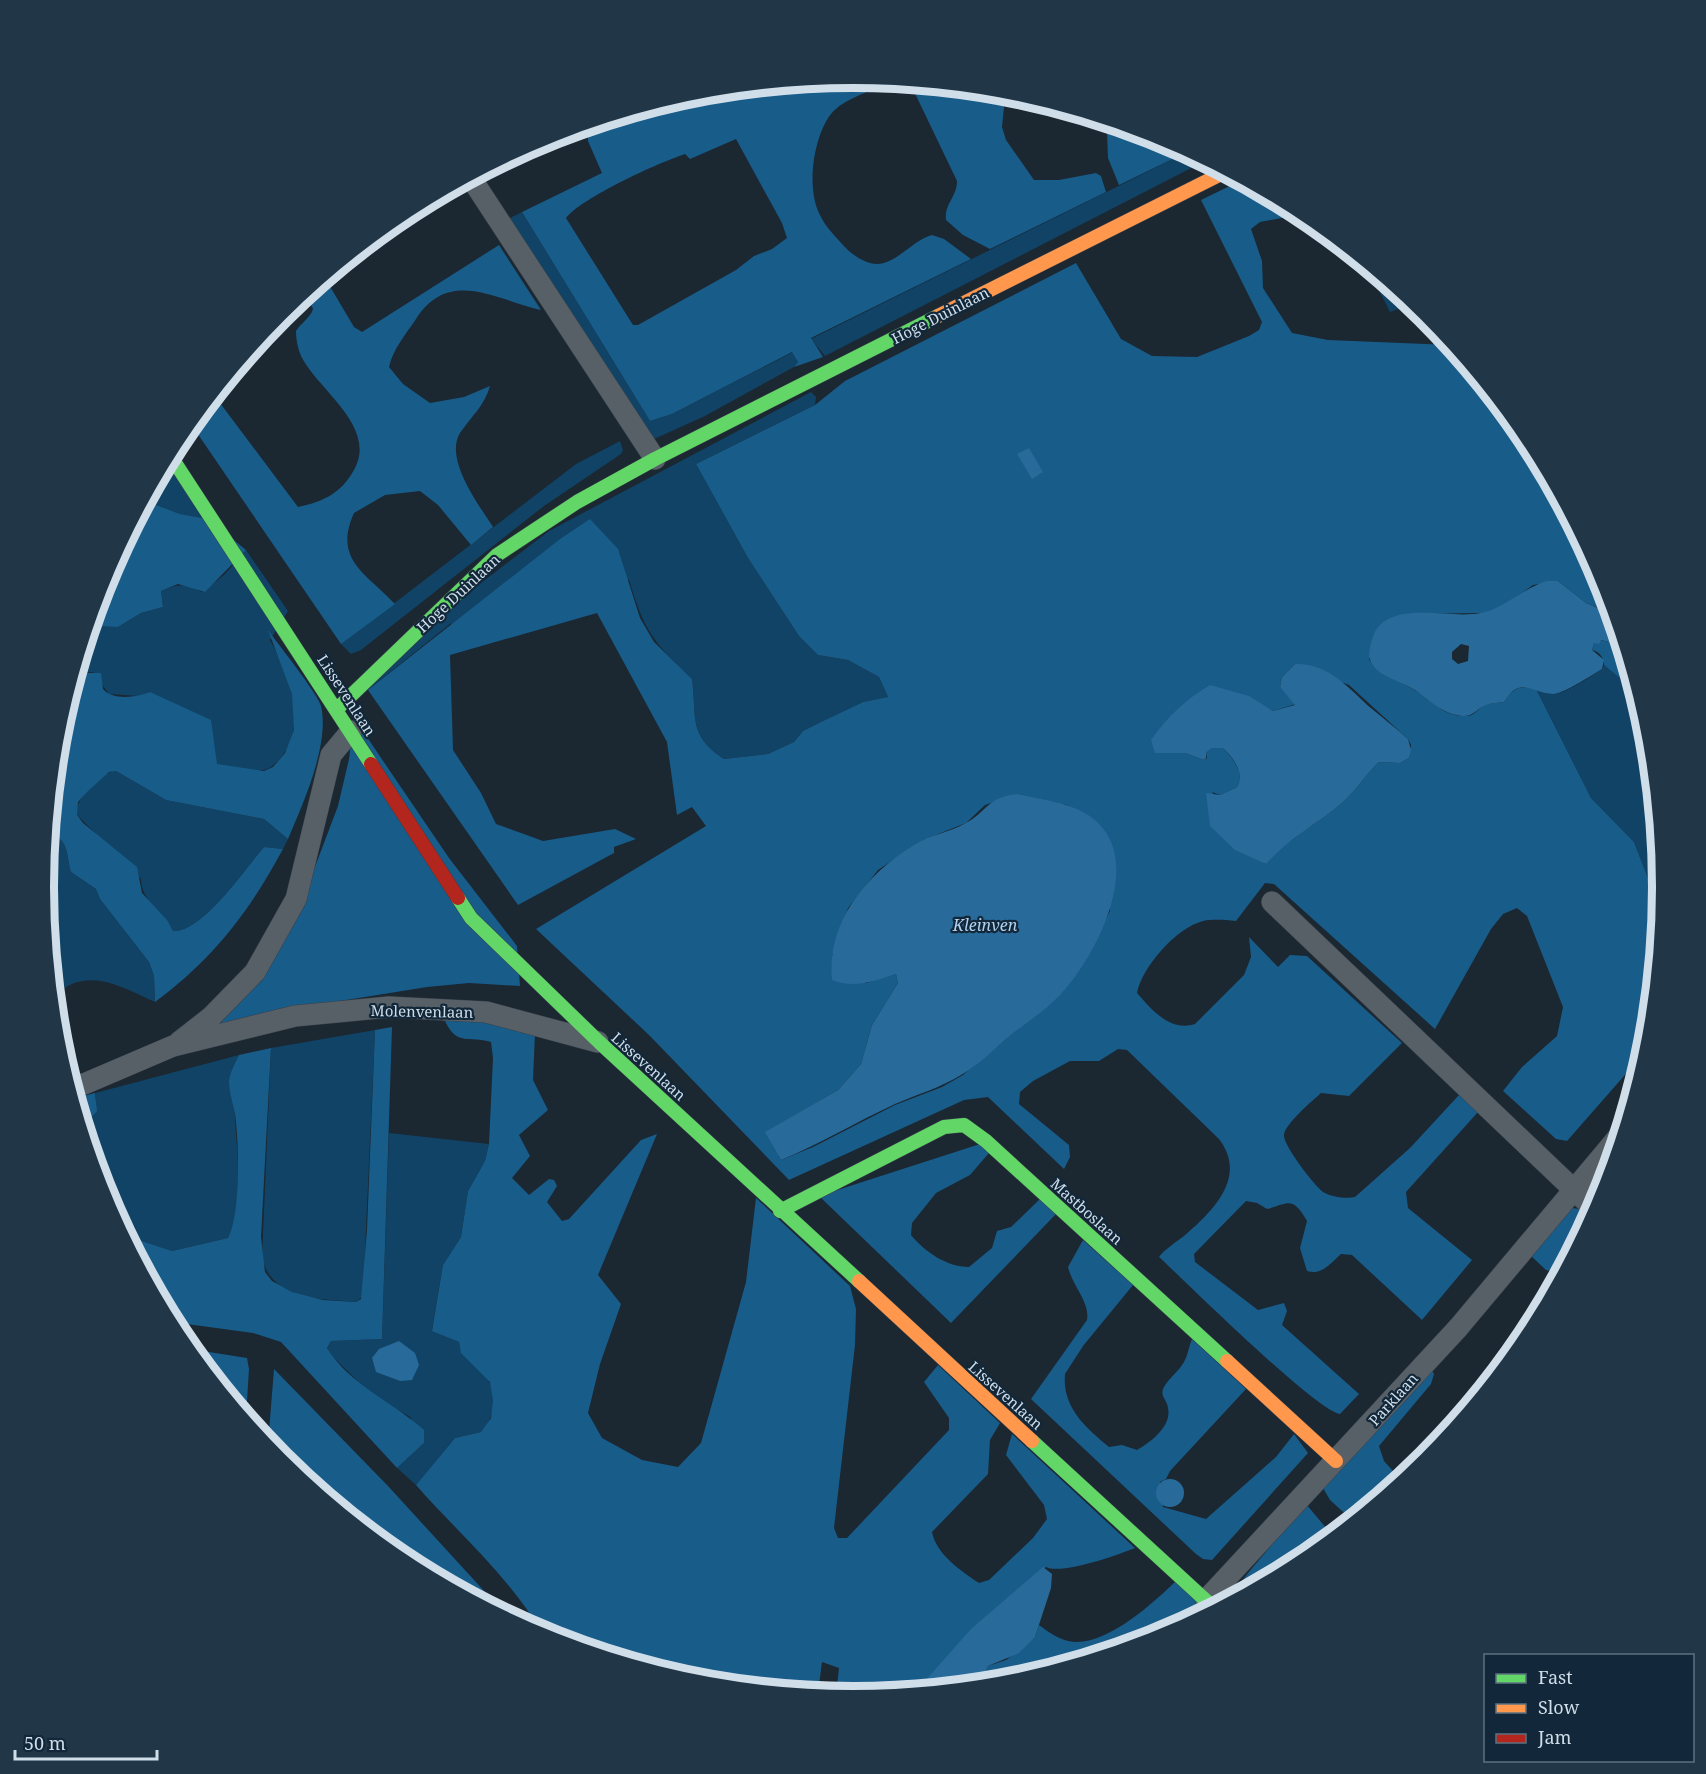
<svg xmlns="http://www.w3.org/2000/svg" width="1706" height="1774" viewBox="0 0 1706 1774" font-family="'Noto Serif',serif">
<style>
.green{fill:#104365;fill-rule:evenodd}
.forest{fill:#185c8a;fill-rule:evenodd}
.water{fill:#286b9b;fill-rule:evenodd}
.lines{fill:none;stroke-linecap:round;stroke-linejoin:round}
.street-casing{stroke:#38414a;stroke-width:22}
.fast-casing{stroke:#38414a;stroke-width:15}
.slow-casing{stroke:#38414a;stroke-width:15}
.jam-casing{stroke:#38414a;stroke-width:15}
.street{stroke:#576067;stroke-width:21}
.fast{stroke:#63d668;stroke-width:14}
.slow{stroke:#ff974d;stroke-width:14}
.jam{stroke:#b3261e;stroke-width:14}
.labels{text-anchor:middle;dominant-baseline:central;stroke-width:4.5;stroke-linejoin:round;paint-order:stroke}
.street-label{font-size:15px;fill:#d0deea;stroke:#12283a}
.water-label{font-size:16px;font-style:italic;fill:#b0d2f0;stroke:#12283a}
.rim{fill:none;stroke:#d0deea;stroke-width:8}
</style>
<rect width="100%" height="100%" fill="#1b2731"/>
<path class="green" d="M1187,152L1205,161L825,356L811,339Z
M522,212L650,421L672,414L793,352L798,362L794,367L705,416L652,440L506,220Z
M1367,267L1412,304L1390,312Z
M811,392L816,397L815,405L696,464L748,558L799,636L818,655L848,660L879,677L888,697L863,702L823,721L803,731L794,742L768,754L724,759C688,735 697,719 692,679C653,641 645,633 629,580L450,624L368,690L364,672L549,531Z
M620,441L623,450L621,454L544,506L361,650L351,654L341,644L576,464Z
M175,446L208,519L180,514L146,501Z
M246,550L288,611L270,640C288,673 309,722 282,756C272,768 267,772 251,770C242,768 223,769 216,763C196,749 168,711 150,692L139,696L109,694L93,672L76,673L90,626L118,627L141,613L163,607L161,591C178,584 186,583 202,592L224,575Z
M1604,665C1613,672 1627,680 1634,689C1650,709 1629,737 1645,750V758L1650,759L1652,818H1656L1661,899L1649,881L1634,842L1591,798L1536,689C1541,690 1550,695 1555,694C1568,692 1590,677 1602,669Z
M116,771L166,800L264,819L288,839L283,849L264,847C245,869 202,933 173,931C163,913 141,900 141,879L77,815C77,810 77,805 80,801C85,791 105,770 116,771Z
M49,833C70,840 66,855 71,872L96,889L100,899L149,962L154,976L155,1002C122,987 85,964 54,997L44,887Z
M375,1030L363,1296L356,1302C320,1299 271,1300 262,1257L271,1048Z
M239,1055C227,1083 234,1091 235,1118C237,1152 244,1209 228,1238L172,1251L139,1240H128L105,1196L84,1126C96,1116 98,1108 95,1093Z
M389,1133L489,1144L485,1161L468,1191L461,1237L443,1265L432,1330L459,1342C462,1362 482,1366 490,1383C498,1399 493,1420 481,1432L455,1438L416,1485L397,1468L424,1443L410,1417L371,1394L333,1357L327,1348L331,1341L382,1339ZM372,1358L400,1381L376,1371Z"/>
<path class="forest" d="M853,78L891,81C873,91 844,98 831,114C813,137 806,189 820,215C825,226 834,235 842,244C850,253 864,264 877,264C896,264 913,240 932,235L944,239L971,259L811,338L823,357L794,367L798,362L792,352L672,414L650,421L522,212L602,173L588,141V135L598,126V122L695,93ZM736,139L782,223L787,238L772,249L754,256L736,270L638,325H633L566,218C583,197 658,163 685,154L690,159Z
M910,83L1001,92L1004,107L1002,127L1006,140L1034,180H1059L1096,173L1101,176L1106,192L990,249L963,235L946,220C944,204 957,197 957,181Z
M1102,121L1163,139L1187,152L1119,185L1108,158L1107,132Z
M1240,181L1303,214L1260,222L1251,229L1262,261L1263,288L1292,333L1328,340L1450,345C1485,387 1539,437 1549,492L1556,494L1601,578L1611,611L1603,599L1599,608L1586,603L1558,581L1533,585L1505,605L1484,613L1409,614L1369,659C1377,675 1397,680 1411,688C1431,698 1440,716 1465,716C1474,717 1477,709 1485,705C1490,703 1498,703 1504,702C1512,688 1521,685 1536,689L1591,798L1634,842L1649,881L1661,899L1645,1052L1567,1141L1556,1139L1503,1091L1522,1067L1557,1036L1563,1007L1527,916L1517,908L1503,914L1491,929L1435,1029L1274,884L1265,883L1236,921C1225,920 1213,919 1203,921C1176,928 1142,967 1137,993C1152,1010 1170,1032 1195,1024L1244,975L1251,957L1249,937L1278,967L1290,955L1307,956L1402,1043L1349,1096L1321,1093C1312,1101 1285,1124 1284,1135C1283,1145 1314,1185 1323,1192C1331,1197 1347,1199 1355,1197L1410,1148L1459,1095L1478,1112L1406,1192L1408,1208L1472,1260L1422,1320L1352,1255L1341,1254C1331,1263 1321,1276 1307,1271L1300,1248L1307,1221C1292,1195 1288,1204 1267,1209L1257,1203L1246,1201L1194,1254L1195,1262L1258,1310L1284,1303L1287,1311L1282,1325L1359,1394L1340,1414C1316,1411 1186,1282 1159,1257C1165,1249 1175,1243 1184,1236C1213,1211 1248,1177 1219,1139L1127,1050L1118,1049L1099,1061H1070L1033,1081L1020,1092L1019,1104L1069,1145L1070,1157L1064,1169L988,1097L964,1100L789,1180L649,1035L536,929L706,826L692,807L677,815L667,742L597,613L450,655L453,750L481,793L496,824L543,841L615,829L636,839L614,847V853L518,905L368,690L560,539L590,519L618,549L640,618L654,642L692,679C697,719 688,735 724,759L768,754L794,742L803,731L823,721L863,702L888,697L879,677L848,660L818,655L799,636L748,558L696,464L815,405L845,381L1076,263L1121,339L1152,356L1197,357L1249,336L1259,330L1262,322L1201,200ZM1295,664L1349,685L1408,739L1411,745L1409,758L1400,763L1379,762C1365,775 1356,791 1342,803C1316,825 1288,839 1265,864L1212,792L1220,795L1237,787C1245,772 1233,759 1223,748H1212L1206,753L1207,758L1204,760L1185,753L1267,708L1273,711L1296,704L1280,687L1282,677ZM1018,794L1067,805L1092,818L1110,911L1088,955L1060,994L963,1075L942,1087L895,1105L813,1147L781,1160L766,1132L838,1090L861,1064L872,1025L898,983L896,974L866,983L832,956L848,908L878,870L923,840L966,823L985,805Z
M499,245L541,310C494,299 449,268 416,319C406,334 393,349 389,367L403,384L430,403L464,397L490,386C485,405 471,417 460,433C444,459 479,505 493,527L471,545L438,505L420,491L385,495L354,513C333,560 366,573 395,604L341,644L191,424L214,395L298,507C321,502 338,495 351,475C382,430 321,393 302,358C298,350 296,340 296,331C301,323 311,317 313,309L306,294L325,278L354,327L362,332Z
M146,501L180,514L208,519L246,550L205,592L178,584L161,591L163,607L141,613L118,627L90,626L105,577Z
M268,630C278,644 318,694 321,706C330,744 303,804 288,839L264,819L166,800L116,771L109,772L88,791L78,802L77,815L83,823L137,867L142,893L167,920L173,931C202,933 245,869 264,847L283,849C249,912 213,959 155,1002L154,976L149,962L100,899L96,889L71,872C66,855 70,840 49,833L59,729L76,673H101L103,689C113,701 137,697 150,692L211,720L217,764L264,771L273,767L285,753L294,730L292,694Z
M1618,634L1635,690L1604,665C1604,658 1599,651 1592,650L1594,643L1600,640L1614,643Z
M354,718L449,858L517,946L520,986L469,983L427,987L278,1011L167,1039L226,1000L305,893L338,806L349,759Z
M445,1021H491L535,1033L533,1080L548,1110L519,1135L530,1156L512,1178L529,1195L549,1179L554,1180L557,1186L547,1202L562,1221L569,1219L641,1140L657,1134L598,1275L621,1304L600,1364L588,1413L602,1438L642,1460L678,1467L701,1443L746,1282L756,1198L850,1286L856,1309L855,1345L834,1528L838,1538H847L949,1430V1418L924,1382L938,1365L1000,1423L990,1440L988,1474L932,1532C936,1554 961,1571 979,1583L989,1580L1033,1538L1047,1519L1044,1505L1006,1455L1012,1434L1135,1548C1118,1555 1061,1575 1046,1567L917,1690L853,1696L836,1695L839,1668L822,1662L818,1693L695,1681L543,1635C511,1578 459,1534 416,1485L455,1438L481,1432L491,1418L493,1400L490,1382L461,1353L459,1342L432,1331L443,1265L461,1237L468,1191L485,1161L489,1144L493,1058L491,1042C469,1035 457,1047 445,1021Z
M392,1027L382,1339L331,1341L327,1348C350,1385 393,1402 424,1430V1443L397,1468L281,1342L253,1333L172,1322L128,1240H139L172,1251L228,1238C241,1214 239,1142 235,1114C233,1103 229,1092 229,1081C230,1072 235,1064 239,1055L271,1048L261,1237L265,1272L272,1281L292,1292L323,1300L356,1302L361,1299L367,1230L375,1030Z
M95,1093L97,1111L84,1126L75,1098Z
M980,1144L989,1153L970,1175L936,1193L912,1223L911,1235C925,1252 947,1267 969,1267L992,1248L997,1231L1011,1227L1040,1199L1056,1214L951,1323L819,1196Z
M1572,1208L1587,1210L1592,1214L1564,1266L1555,1272L1546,1270L1530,1255Z
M1083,1240L1133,1285L1083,1346L1065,1374C1062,1407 1085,1427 1109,1447L1122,1445L1137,1450C1151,1442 1172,1426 1168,1408C1167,1399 1159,1396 1164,1387C1169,1378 1179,1371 1184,1362C1188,1355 1189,1346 1192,1339L1246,1389L1170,1471L1166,1479L1160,1482L1163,1507L1206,1519L1276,1457L1294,1434L1308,1453L1212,1560L1203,1559L1196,1554L1031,1399L1087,1320C1090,1302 1073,1287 1068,1267Z
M190,1349L247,1358L249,1369L246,1417Z
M274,1369L388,1486L507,1616L403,1560L280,1459L268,1444Z
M1431,1369L1434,1374L1431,1384L1379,1446L1384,1461L1401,1480L1352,1520L1330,1500L1323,1488Z
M1306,1504L1327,1529L1328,1535L1302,1560L1239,1594V1585L1248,1573Z
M1176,1581L1208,1611L1162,1635L1011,1681L980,1684L988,1666L1006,1660L1035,1637L1039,1625C1048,1632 1057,1638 1068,1641C1104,1649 1153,1603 1176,1581Z"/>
<path class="water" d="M1029,448L1043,472L1032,479L1017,454Z
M1547,581H1558L1586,603L1598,608L1604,598L1618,634L1614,643L1601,640L1599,644L1594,643L1592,650L1604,660L1602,669C1592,675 1563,694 1553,694C1531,693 1520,675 1504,702C1498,703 1491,703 1486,705C1476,709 1473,717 1462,716C1440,713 1431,701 1415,690C1398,679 1363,674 1370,647C1372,640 1374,631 1379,626C1400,604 1446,617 1473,614C1502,612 1520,589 1547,581ZM1461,644L1469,646L1468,661L1458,664L1452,659V652Z
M1295,664C1329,663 1348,688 1372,709C1384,719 1396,728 1408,739L1411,750L1409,758L1400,763L1379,762C1365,775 1356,791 1342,803C1316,825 1288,839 1266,864L1235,850L1210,826L1206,793L1220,795L1237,787C1245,772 1233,758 1223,748H1212L1206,753V758L1204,760L1185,753H1155L1151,740C1168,716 1185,700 1210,685L1249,696L1273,711L1295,705L1280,687L1282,677Z
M1018,794C1043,800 1070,802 1091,817C1148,858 1096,957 1060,995C1046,1010 1027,1022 1011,1035C995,1048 979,1065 961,1075C940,1088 918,1094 895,1104C856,1122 820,1144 781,1160L765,1132L838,1090L861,1064L872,1025L898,983L896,974C876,981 853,989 832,980C826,919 871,869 921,841C934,834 950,832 964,824C988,812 986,797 1018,794Z
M399,1341L415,1353L419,1365L412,1380L400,1381L376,1372L372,1358L379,1349Z
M1156 1493a14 14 0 1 1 28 0a14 14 0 1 1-28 0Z
M1043,1567L1052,1574L1051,1588L1035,1637L1019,1653L988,1666L980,1684L917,1690L971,1629Z"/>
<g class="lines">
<defs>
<path id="street" d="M471,178L655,459
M1272,902L1594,1209
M179,1042L211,1017L255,972L296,899L331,755L351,731
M71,1085L84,1084L173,1046L295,1016L389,1007L486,1012L598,1042
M1206,1600L1458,1328L1619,1136"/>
<path id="fast" d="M170,455L371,764
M337,709L497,555L577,502L655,459L938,316
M458,898L471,918L599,1042L859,1281
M780,1211L944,1127L964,1125L986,1141L1227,1361
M1032,1441L1214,1608"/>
<path id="slow" d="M938,316L1225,172
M859,1281L1032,1441
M1227,1361L1336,1461"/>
<path id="jam" d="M371,764L458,898"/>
</defs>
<use href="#street" class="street-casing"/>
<use href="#fast" class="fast-casing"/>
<use href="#slow" class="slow-casing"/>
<use href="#jam" class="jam-casing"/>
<use href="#street" class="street"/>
<use href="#fast" class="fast"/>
<use href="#slow" class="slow"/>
<use href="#jam" class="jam"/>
</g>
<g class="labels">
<g class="street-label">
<text transform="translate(940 315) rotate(-27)">Hoge Duinlaan</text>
<text transform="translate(458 593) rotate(-43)">Hoge Duinlaan</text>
<text transform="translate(347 695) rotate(57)">Lissevenlaan</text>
<text transform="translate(422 1011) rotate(1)">Molenvenlaan</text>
<text transform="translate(649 1066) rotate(42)">Lissevenlaan</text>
<text transform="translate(1087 1211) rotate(42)">Mastboslaan</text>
<text transform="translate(1006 1395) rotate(42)">Lissevenlaan</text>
<text transform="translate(1393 1399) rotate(-48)">Parklaan</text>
</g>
<g class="water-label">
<text x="985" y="925">Kleinven</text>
</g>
</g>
<path d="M0 0H1706V1774H0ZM54 887a799 799 0 1 1 1598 0a799 799 0 1 1-1598 0Z" fill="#213748" fill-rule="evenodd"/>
<path class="rim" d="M54 887a799 799 0 1 1 1598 0a799 799 0 1 1-1598 0Z"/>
<rect x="1484" y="1654" width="210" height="108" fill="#12283a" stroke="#5e7180" stroke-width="1.5"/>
<rect x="1496" y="1674" width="30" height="9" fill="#63d668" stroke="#5e7180" stroke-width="1.5"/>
<text x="1538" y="1684" font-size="18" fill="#d0deea">Fast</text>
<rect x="1496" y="1704" width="30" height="9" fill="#ff974d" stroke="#5e7180" stroke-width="1.5"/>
<text x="1538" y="1714" font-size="18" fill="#d0deea">Slow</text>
<rect x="1496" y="1734" width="30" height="9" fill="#b3261e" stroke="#5e7180" stroke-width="1.5"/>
<text x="1538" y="1744" font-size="18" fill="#d0deea">Jam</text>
<path d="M15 1750v9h142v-9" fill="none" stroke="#d0deea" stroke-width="3"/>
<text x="24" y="1750" font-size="18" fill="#d0deea" stroke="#12283a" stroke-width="4.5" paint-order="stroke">50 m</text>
</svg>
